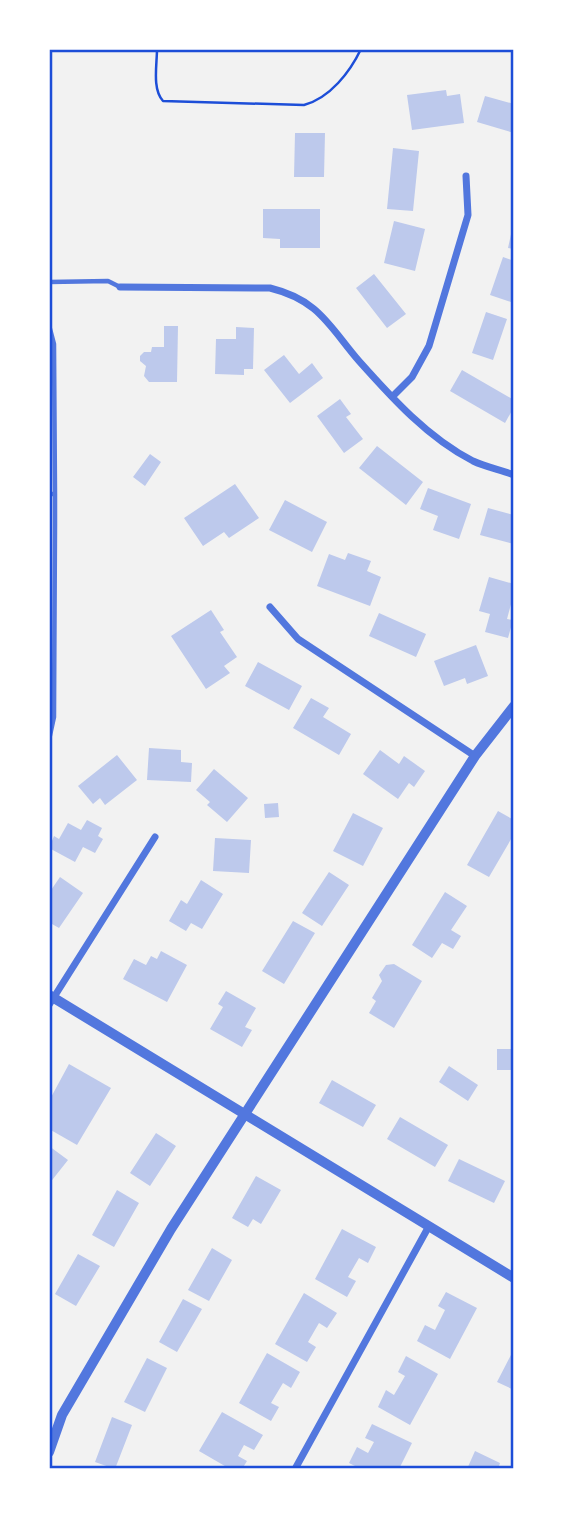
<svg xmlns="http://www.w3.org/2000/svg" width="563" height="1518" viewBox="0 0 563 1518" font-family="'Work Sans',sans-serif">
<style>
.building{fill:#bdc9ec}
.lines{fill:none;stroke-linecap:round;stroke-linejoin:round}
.path{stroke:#1d4ed8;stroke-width:2.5}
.service{stroke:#5277de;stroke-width:4.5}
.minor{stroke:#5277de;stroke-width:7}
.tertiary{stroke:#5277de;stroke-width:10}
.neatline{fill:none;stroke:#1d4ed8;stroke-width:2.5}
</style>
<rect width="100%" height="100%" fill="#f2f2f2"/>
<path class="building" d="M446,90L447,96L460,94L464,123L412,130L407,95Z
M485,96L514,104V133L477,122Z
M295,133H325L324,177H294Z
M393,148L419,151L413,211L387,209Z
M263,209H320V248H280V239L263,238Z
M394,221L425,229L415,271L384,263Z
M513,225H514V249L508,248Z
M503,257L514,261V303L490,295Z
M374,274L406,314L387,328L356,288Z
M486,312L507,319L493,360L472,353Z
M164,326H178L177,382H149L144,376L146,366L140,361V356L144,352H151L152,347H164Z
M236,327L254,328L253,369H244V375L215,374L216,339H236Z
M284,355L299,374L312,363L323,378L290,403L264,370Z
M462,370L514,400V407L505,423L450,391Z
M340,399L351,414L346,417L363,439L344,453L317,416Z
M377,446L423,482L406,505L359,468Z
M150,454L161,462L145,486L133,477Z
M235,484L259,518L229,538L224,532L203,546L184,518Z
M428,488L471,504L459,539L433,530L438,516L420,509Z
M285,500L327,522L312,552L269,530Z
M488,508L514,515V544L480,535Z
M348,553L371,561L367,571L381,577L370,606L317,586L329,554L345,560Z
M489,577L514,584V593L507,619L513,620L508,638L485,632L490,614L479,611Z
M211,610L224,630L220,632L237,657L224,666L230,673L206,689L171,636Z
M379,613L426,634L416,657L369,636Z
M476,645L488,676L467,684L465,678L444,686L434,661Z
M258,662L302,686L289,710L245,686Z
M311,698L329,708L323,717L351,734L339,755L293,728Z
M149,748L181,750V762L192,763L191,782L147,780Z
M380,750L399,764L404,756L425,771L414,787L409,783L398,799L363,774Z
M117,755L137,780L105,805L100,798L93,804L78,786Z
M214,769L248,798L227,822L207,805L210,802L196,790Z
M278,803L279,817L265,818L264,804Z
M498,811L514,820V834L489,877L467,865Z
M353,813L383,828L363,866L333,851Z
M87,820L102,828L98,836L103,839L95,853L83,847L75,862L49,848L54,836L59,839L68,823L81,830Z
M215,838L251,840L249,873L213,871Z
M329,872L349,885L322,926L302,913Z
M60,877L83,893L59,928L52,924L49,928V893Z
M201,880L223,894L202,929L191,923L186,931L169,921L181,900L187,904Z
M445,892L467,906L451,930L461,936L453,949L442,943L432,958L412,945Z
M293,921L315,933L284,984L262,971Z
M161,951L187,965L167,1002L123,979L134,959L146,965L151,956L157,959Z
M394,964L422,981L394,1028L369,1013L376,1001L372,998L382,981L379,975L386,965Z
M226,991L256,1008L245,1027L252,1030L242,1047L210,1029L223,1007L218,1004Z
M497,1049H514V1070H497Z
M69,1064L111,1088L77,1145L49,1129V1101Z
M449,1066L478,1085L468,1101L439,1082Z
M332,1080L376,1105L363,1127L319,1103Z
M400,1117L448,1145L435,1167L387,1139Z
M156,1133L176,1146L150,1186L130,1173Z
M49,1146L68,1160L49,1184Z
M459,1159L505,1181L494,1203L448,1181Z
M256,1176L281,1190L261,1224L253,1219L248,1227L232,1218Z
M117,1190L139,1203L114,1247L92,1235Z
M342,1229L376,1247L368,1263L359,1258L348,1277L356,1281L347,1297L315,1279Z
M212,1248L232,1260L209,1301L188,1290Z
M78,1254L100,1266L76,1306L55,1294Z
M446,1292L477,1308L450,1359L417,1341L425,1325L435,1330L445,1310L438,1306Z
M304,1293L337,1313L327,1328L319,1323L308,1342L316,1347L307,1362L275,1344Z
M183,1299L202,1309L177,1352L159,1342Z
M514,1349V1390L497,1382Z
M267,1353L300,1372L291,1388L283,1383L271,1403L279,1407L271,1421L239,1403Z
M406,1356L438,1374L410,1425L378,1407L386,1390L394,1395L405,1376L398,1372Z
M147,1358L167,1368L145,1412L124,1402Z
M222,1412L263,1435L254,1450L244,1445L238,1456L247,1461L242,1469H230L199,1451Z
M112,1417L132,1425L115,1469L95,1462Z
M372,1424L412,1443L399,1469H361L349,1463L357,1447L368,1453L374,1442L365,1438Z
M475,1451L500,1463L498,1469H467Z"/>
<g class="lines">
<path class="path" d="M157,49C157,65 152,89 163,101L304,105C330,98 350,72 361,49"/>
<path class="service" d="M49,282L108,281L120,287
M49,325L54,344L55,494
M49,494H55V525L54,717L49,740"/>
<path class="minor" d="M120,287L270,288C319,300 329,326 359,361C392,398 428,438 473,461C486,467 501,470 514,475
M393,396L412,377L429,346L468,215L466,176
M270,607L298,639L475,756
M49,1005L155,837
M295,1469L429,1226"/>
<path class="tertiary" d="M49,995L514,1278
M49,1452L62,1415L171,1229L475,756L514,706"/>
</g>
<rect width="563" height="1518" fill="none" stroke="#ffffff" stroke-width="102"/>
<rect x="51" y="51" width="461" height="1416" class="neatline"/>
</svg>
